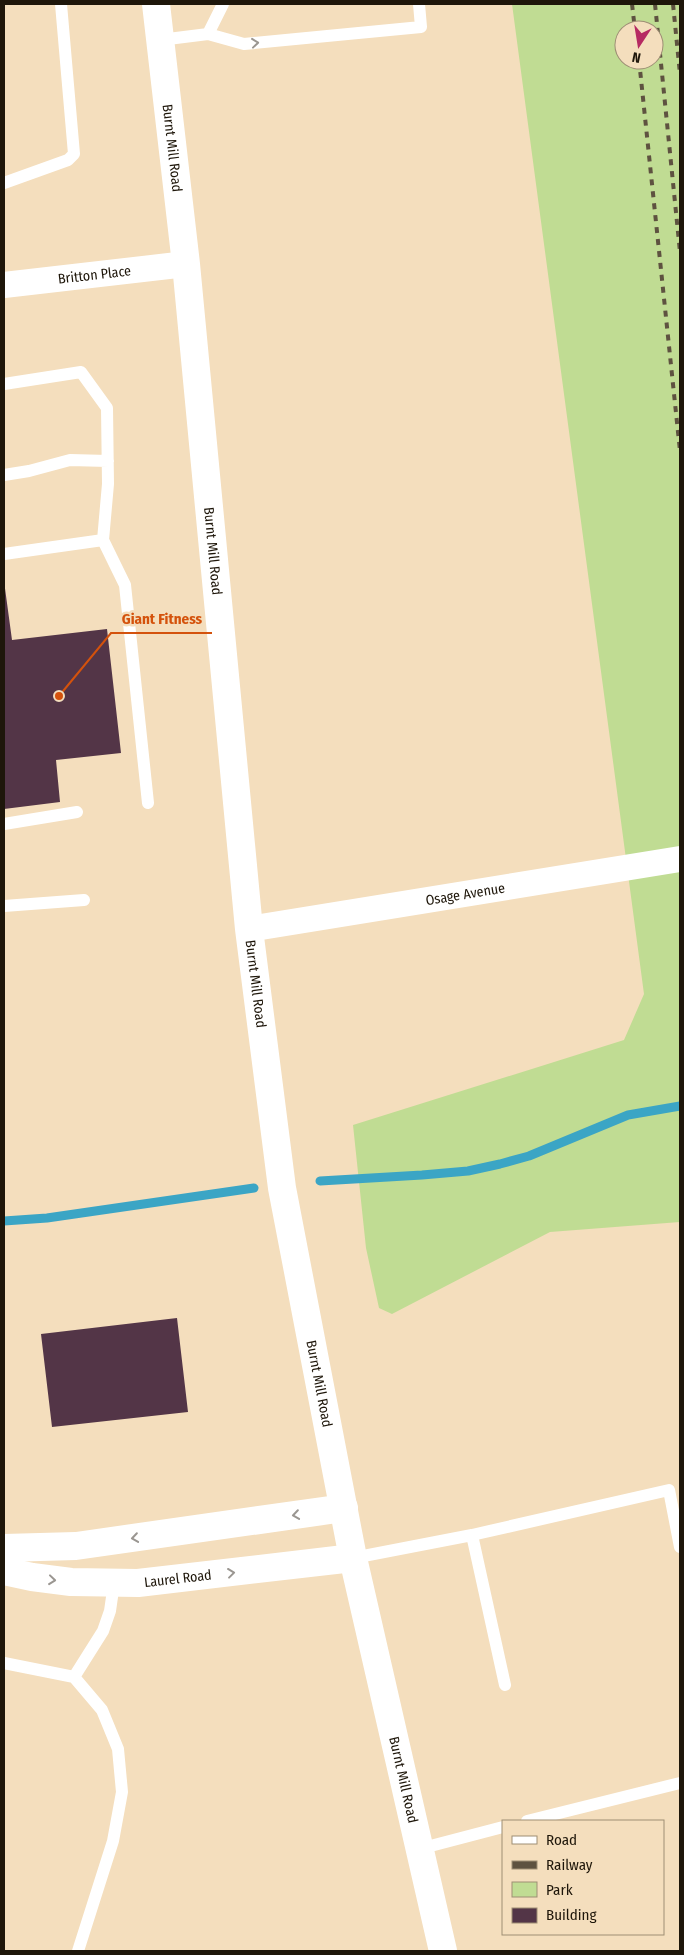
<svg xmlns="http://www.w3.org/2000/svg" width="684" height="1955" viewBox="0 0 684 1955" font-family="'Fira Sans Condensed',sans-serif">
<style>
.green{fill:#c0dc93;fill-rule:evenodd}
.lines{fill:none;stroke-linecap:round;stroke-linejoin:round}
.stream{stroke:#3ba5c5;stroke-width:9}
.building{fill:#533547}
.lane{stroke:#fff;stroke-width:12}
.street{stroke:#fff;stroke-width:26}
.secondary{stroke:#fff;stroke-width:28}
.rail{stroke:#5e5240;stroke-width:4;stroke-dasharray:6 6;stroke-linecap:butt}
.oneway{stroke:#9a9691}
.labels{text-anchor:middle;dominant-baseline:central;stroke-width:5;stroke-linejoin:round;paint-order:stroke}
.street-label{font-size:14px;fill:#1e160a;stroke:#f4debd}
.leader{fill:none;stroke:#d4520c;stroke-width:2}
.callout-dot{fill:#d4520c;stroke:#f4debd;stroke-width:2}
.callout-label{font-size:15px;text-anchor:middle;font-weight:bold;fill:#d4520c;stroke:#f4debd;stroke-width:5;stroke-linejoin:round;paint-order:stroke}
</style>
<rect width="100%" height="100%" fill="#f4debd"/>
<path class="green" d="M512,4H680V1222L550,1232L392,1314L379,1308L366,1248L353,1125L624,1040L644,994ZM624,30H654V60H624Z"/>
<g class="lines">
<path class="stream" d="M320,1181L422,1175L468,1171L500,1164L529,1156L628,1115L680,1106
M4,1221L47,1218L254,1188"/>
</g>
<path class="building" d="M4,581L12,640L107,629L121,753L56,760L60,802L4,809Z
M177,1318L188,1412L52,1427L41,1334Z"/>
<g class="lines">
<path class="lane" d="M208,34L223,4
M160,40L208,34L244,44L421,27L419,4
M4,183L68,160L74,154L61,4
M4,384L81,372L107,408L108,484L103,540L4,554
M4,475L29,471L70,460L108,461
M103,540L125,585L148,803
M4,824L77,812
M4,906L84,900
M472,1535L505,1685
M353,1558L472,1535L669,1490L680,1547
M4,1663L74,1677L102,1710L118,1749L122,1792L113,1841L78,1951
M74,1677L103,1631L110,1611L114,1583
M527,1821L680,1783
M419,1849L503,1827"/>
<g class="street">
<path id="s1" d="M4,285L186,264"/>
<path id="s2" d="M249,929L680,859"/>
</g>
<g class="secondary">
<path id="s3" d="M156,4L186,264L249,929L282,1188L353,1558L443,1951"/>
<path d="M4,1548L76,1546L344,1508"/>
<path id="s4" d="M4,1571L32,1577L71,1582L138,1583L353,1558"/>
</g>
<path class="rail" d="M632,4L635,30
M655,4L680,252
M673,4L680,74
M639,60L680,451"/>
</g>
<defs><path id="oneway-chevron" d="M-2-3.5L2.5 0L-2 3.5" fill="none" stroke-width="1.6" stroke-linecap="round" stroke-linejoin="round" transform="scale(1.25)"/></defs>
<g class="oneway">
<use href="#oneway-chevron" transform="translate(255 43) rotate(-6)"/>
<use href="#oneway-chevron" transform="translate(296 1515) rotate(172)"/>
<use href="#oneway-chevron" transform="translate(135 1538) rotate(172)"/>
<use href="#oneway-chevron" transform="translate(231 1573) rotate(-7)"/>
<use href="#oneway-chevron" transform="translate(52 1580) rotate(6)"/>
</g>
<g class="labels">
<g class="street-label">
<text stroke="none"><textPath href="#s3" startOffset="145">Burnt Mill Road</textPath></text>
<text stroke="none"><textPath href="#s1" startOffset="91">Britton Place</textPath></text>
<text stroke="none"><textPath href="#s3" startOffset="550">Burnt Mill Road</textPath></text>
<text stroke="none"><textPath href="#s2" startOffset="219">Osage Avenue</textPath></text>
<text stroke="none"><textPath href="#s3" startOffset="985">Burnt Mill Road</textPath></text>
<text stroke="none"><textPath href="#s3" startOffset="1390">Burnt Mill Road</textPath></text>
<text stroke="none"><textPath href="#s4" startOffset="175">Laurel Road</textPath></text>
<text stroke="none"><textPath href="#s3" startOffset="1795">Burnt Mill Road</textPath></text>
</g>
</g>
<path class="leader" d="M59 696L111 633H212"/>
<circle class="callout-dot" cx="59" cy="696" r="5"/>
<g class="callout-label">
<text x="162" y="624">Giant Fitness</text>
</g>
<rect width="684" height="1955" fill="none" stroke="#1e160a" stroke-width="10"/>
<rect x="502" y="1820" width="162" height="115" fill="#f4debd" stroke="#9e8e75"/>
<rect x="512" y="1836" width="25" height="8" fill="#ffffff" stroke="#9e8e75"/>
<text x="546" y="1845" font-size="15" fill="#1e160a">Road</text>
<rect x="512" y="1861" width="25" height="8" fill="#5e5240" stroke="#9e8e75"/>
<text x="546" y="1870" font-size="15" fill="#1e160a">Railway</text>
<rect x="512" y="1882" width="25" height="15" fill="#c0dc93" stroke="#9e8e75"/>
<text x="546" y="1895" font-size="15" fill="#1e160a">Park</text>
<rect x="512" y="1908" width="25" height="15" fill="#533547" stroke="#9e8e75"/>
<text x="546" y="1920" font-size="15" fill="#1e160a">Building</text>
<g transform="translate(639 45) rotate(192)"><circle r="24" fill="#f4debd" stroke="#9e8e75"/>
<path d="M0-4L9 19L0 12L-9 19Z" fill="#b62a62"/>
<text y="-8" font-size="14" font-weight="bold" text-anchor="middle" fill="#1e160a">N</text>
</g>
</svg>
